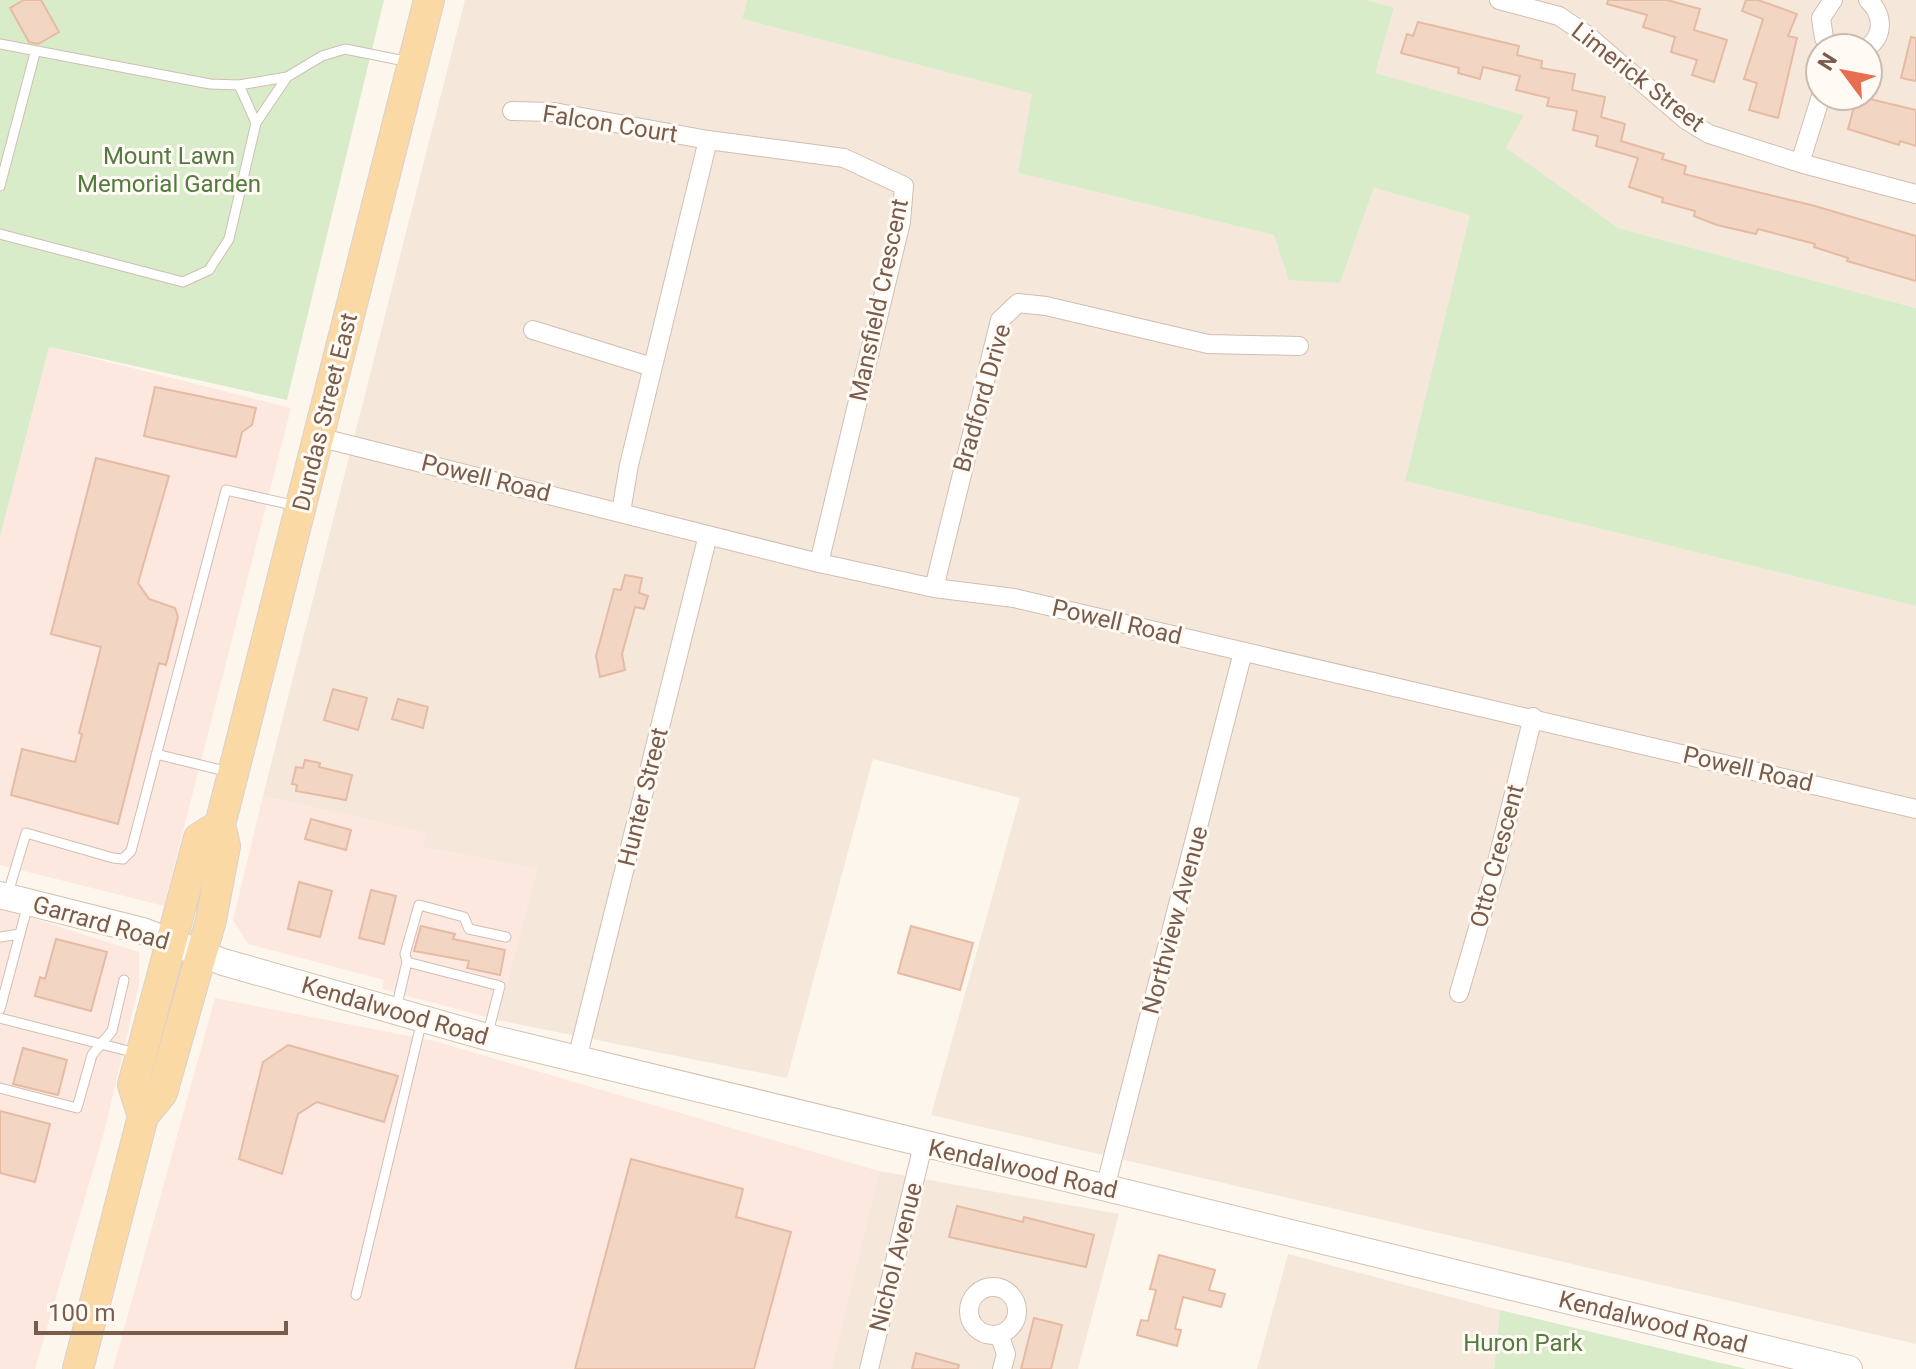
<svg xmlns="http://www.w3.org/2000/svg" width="1916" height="1369" viewBox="0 0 1916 1369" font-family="Roboto,sans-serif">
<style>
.residential{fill:#f5e8da;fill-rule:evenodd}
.commercial{fill:#fde8e0}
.green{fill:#d8ecc9}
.building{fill:#f3d5c3;stroke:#e6bba3;stroke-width:2}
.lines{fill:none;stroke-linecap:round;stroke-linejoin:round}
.lane-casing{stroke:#d1beb0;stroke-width:11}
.street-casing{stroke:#d1beb0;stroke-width:20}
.secondary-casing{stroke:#d6c0b0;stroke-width:28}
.primary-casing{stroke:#dad1cd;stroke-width:32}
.lane{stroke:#fff;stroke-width:9}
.street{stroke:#fff;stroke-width:18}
.secondary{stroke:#fff;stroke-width:26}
.primary{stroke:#fbd9a5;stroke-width:30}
.labels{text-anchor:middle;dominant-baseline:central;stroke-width:6;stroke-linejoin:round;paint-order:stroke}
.street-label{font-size:24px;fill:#7a5c4d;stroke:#fffaf3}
.park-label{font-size:24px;fill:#537a41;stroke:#fffaf3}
</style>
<rect width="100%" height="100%" fill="#fdf6ec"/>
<path class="residential" d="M465,0H747L742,19L1033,94L1018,173L1274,235L1340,283L1374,188L1471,215L1405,481L1916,606V1344L931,1115L1020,798L873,759L787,1078L497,1020L537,869L422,847L426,833L263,796Z
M1367,0H1916V308L1618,228L1505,148L1523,115L1374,73L1394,9ZM1820,48H1868V96H1820Z
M879,1171L1119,1214L1078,1369H831Z
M1288,1254L1500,1310L1494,1369H1257Z"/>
<path class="commercial" d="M49,347L291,408L164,906L0,865V537Z
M263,796L427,833L422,847L537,869L497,1020L382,989L384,980L248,944L233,920Z
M0,908L139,952V984L105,1129L35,1369H0Z
M215,998L434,1041L879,1171L831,1369H113Z"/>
<path class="green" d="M0,0H384L287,400L49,347L0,537Z
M747,0H1367L1394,8L1375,73L1524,115L1506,148L1618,228L1916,308V606L1405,481L1470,215L1374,188L1340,283L1289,280L1274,235L1018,173L1032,94L742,19Z
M1500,1310L1746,1369H1494Z"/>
<path class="building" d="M24,0H41L59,32L38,44L29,42L10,8Z
M1608,0H1667L1700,9L1694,30L1727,40L1714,82L1692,75L1697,60L1671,52L1675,37L1643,27L1647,15L1607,4Z
M1746,0H1758L1797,14L1788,36L1797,38L1778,118L1749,110L1757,83L1744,79L1763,19L1742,11Z
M1418,22L1519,46L1517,55L1542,61L1541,68L1575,74L1572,90L1605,97L1601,117L1625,124L1621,141L1664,154L1662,159L1686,166L1684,174L1815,206L1916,236V281L1847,261L1848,258L1814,247L1815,244L1758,229L1756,234L1717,225L1694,216L1695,211L1662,202L1663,198L1629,187L1638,158L1596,146L1598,136L1573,130L1577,111L1547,106L1549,98L1516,90L1520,76L1483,67L1480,79L1458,73L1459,68L1401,53L1407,34L1413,36Z
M1911,37L1916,38V81L1901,78Z
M1857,96L1916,110V146L1900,141L1899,145L1848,129Z
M155,387L256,408L252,425L242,432L236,457L144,436Z
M96,458L169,476L138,583L149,599L175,608L178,617L166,665L159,663L118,824L11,795L22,749L75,762L82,734L79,733L101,647L51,634Z
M625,575L642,578L639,593L648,596L644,609L635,607L622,654L625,670L600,677L596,656L614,589L621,590Z
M333,689L367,698L358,730L324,720Z
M398,699L428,707L423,728L392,719Z
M305,760L320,763L319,767L352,775L346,800L296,791L297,785L292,784L296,767L303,768Z
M311,819L351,830L346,850L305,839Z
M299,882L332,891L320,937L288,929Z
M371,890L396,896L384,944L359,938Z
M421,926L455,934L453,939L505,950L500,975L467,968L469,961L414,951Z
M911,926L973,943L960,990L898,973Z
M56,939L107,952L91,1011L35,996L40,977L45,979Z
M288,1045L398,1076L384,1122L317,1102L298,1114L282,1174L239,1159L263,1062Z
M23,1048L67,1060L58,1095L13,1084Z
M0,1111L50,1124L35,1182L0,1173Z
M631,1159L743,1189L736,1217L791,1232L754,1369H575Z
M957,1206L1023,1222L1024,1217L1094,1235L1086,1267L949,1237Z
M1159,1255L1215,1270L1209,1290L1225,1294L1221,1307L1183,1297L1175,1329L1181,1330L1177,1346L1137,1335L1141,1320L1148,1321L1156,1290L1150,1289Z
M1034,1318L1062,1325L1051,1369H1021Z
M916,1353L959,1365L958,1369H912Z"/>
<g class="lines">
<defs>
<path id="lane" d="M0,44L210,84L239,85L287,77L322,56L345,49L410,62
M256,123L287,77
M0,186L35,53
M0,234L183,282L209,270L229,239L256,123L239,85
M156,754L229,772
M8,893L26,833L113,858L123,859L131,851L226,490L297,506
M0,937L20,934
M407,962L405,954L419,905L464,917L469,929L506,937
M0,1009L28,904
M396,1009L407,962L500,986L488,1033
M0,1018L136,1053
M0,1088L77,1108L92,1055L112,1031L124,980
M356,1295L422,1020"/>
<path id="street" d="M1499,0L1559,16L1587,35L1686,120L1709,134L1800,163L1916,194
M1832,48L1824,38L1821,18L1833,0
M1867,48C1885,35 1883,14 1868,0
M512,111L554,112L708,140L844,158L904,186L901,222L819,563
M1800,163L1821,96
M533,330L652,367
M318,437L819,563L934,588L1014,598L1916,809
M621,512L629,465L708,140
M934,588L1000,320L1018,303L1046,306L1208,344L1299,346
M1459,993L1495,870L1533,717
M577,1059L708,535
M1105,1188L1243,652
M969 1311a24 24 0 1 1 48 0a24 24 0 1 1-48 0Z
M999,1334L1006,1354L1002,1369
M869,1369L923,1145"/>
<path id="secondary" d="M0,895L143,931L223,962L487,1037L1849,1369"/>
<path id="primary" d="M143,1116L133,1085L199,838L220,825
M78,1369L143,1116L162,1093L211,920L225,846L220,825L429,0"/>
</defs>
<use href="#lane" class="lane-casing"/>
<use href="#street" class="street-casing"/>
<use href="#secondary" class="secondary-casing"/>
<use href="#primary" class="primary-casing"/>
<use href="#lane" class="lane"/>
<use href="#street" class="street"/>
<use href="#secondary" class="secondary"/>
<use href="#primary" class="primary"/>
</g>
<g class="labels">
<g class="street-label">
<text transform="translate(1638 77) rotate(38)">Limerick Street</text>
<text transform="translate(610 124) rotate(9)">Falcon Court</text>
<text transform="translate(879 300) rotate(-78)">Mansfield Crescent</text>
<text transform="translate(982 398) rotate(-74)">Bradford Drive</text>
<text transform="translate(325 412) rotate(-76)">Dundas Street East</text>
<text transform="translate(486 478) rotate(14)">Powell Road</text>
<text transform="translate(1117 622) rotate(13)">Powell Road</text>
<text transform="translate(1748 769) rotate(13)">Powell Road</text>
<text transform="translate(643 797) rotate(-76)">Hunter Street</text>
<text transform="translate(1497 856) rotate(-75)">Otto Crescent</text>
<text transform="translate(1175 920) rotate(-75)">Northview Avenue</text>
<text transform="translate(101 923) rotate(16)">Garrard Road</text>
<text transform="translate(395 1011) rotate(16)">Kendalwood Road</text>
<text transform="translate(1023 1169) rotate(13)">Kendalwood Road</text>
<text transform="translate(896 1257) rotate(-76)">Nichol Avenue</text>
<text transform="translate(1653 1322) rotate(14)">Kendalwood Road</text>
</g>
<g class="park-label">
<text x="169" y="156">Mount Lawn<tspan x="169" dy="28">Memorial Garden</tspan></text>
<text x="1523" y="1343">Huron Park</text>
</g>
</g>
<g transform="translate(1844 72) rotate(302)"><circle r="38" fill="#fffaf3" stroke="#cabbb1" stroke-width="2"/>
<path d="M0-6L14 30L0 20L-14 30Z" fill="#e76f51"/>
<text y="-12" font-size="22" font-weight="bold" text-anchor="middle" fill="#7a5c4d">N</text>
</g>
<path d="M36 1321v12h250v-12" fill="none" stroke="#7a5c4d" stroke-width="4"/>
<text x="48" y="1321" font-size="24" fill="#7a5c4d" stroke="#fffaf3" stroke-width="6" paint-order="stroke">100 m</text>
</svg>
